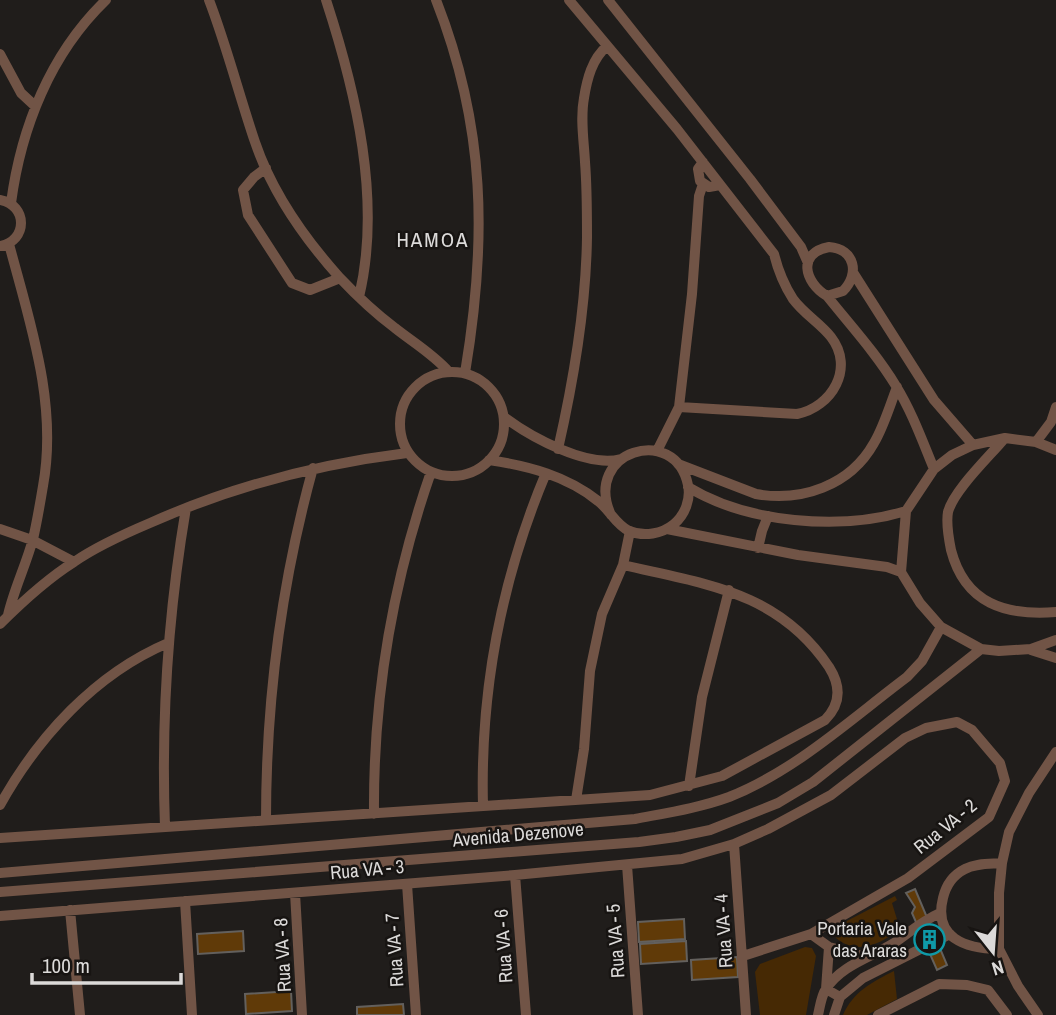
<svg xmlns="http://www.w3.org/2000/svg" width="1056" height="1015" viewBox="0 0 1056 1015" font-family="'Archivo Narrow',sans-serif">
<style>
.green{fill:#462904}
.building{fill:#603a08;stroke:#63605d;stroke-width:2}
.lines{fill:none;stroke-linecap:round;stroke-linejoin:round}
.minor{stroke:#715446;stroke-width:10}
.labels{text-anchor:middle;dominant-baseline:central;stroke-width:5;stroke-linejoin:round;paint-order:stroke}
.street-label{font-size:19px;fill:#dcdad9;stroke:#171412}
.poi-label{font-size:19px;fill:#dcdad9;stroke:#171412;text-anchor:end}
.neighbourhood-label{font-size:21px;letter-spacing:2px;fill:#dcdad9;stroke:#171412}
</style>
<rect width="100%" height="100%" fill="#201d1b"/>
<path class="green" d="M895,896L897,900L892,903L900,929C880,944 858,956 836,938L834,931L839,925Z
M805,947L812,948L816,956L806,1015H760L755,972L760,964Z
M894,971L897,999L867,1015H843C853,992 872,982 894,971Z"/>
<path class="building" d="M915,889L947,965L937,970L912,913L915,907L906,893Z
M684,919L685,939L639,942L638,922Z
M243,931L244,951L198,954L197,934Z
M686,941L687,961L641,964L640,944Z
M737,957L738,977L692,980L691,960Z
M291,991L292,1011L246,1014L245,994Z
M403,1004L404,1015H357V1007Z"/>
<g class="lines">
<path class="minor" d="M209,0C227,47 239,95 255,142C272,192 305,239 340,278C357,296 375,313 395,328C414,343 433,354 449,372
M326,0C356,92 382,201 359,297
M436,0C486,127 487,241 465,373
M569,0L677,129L774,254C778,270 784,285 793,299C804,314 820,323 831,337C855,368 832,407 797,414L679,407
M608,0L750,179L801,247L808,263
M0,54L21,93L35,106
M703,162L698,169L700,181L709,187L720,185
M266,168L254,177L243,190L248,215L292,283L310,290L340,278
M0,200C28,205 28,241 0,246
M11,203C21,128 50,54 106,0
M829,247C855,249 860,274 843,291L827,296C804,282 797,253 829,247Z
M854,274L934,400L973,445
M827,296C851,326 876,353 896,386C912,412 922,440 934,469
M400 424a52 52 0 1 1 104 0a52 52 0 1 1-104 0Z
M504,417C532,438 588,468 621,459
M1004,439C989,457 954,490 948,512C946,523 949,540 951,550C965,604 1006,616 1056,612
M1036,442L1051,422L1056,407
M558,449C574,379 586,309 587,237C587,212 587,187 585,162C584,141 580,119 584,98C587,79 592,59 607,46
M1056,450L1036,442L1005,438L973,445L952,455L934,469L906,511L901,572L920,603L941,627L981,649L999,651L1031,649L1056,640
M657,451L679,407L692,294L699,196L703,184
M489,460C529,466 567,476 598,501C610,510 615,524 629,531C644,537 662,534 674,524C685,515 691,499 688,485C675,423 582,451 611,515
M678,464L756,494C801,502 850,486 874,443C884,426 890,405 897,387
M688,487C747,523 840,531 906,511
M0,529L32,540L74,562
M667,529L798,555L887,567L901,572
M758,548L762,531L768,516
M8,615C14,589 26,565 33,539C37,522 40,504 43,486C58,404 30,323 9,244
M0,624C22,602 47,579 74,562C97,546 124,534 150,523C233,486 318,464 407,453
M1031,650L1056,658
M689,786L702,697L729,590
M576,800L584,749L590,671L602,614L623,565L630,531
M0,805C38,737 95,674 168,643
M483,806C480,690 501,580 546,473
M374,814C373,695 392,584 431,472
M266,820C266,700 281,584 313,468
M165,827C161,720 168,614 186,508
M0,838L650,795L722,776L825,720C841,704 841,686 829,667C778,591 704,584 623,565
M734,844L746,1015
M627,865L638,1015
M0,873L635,819C666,813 699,808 729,797C795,771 851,719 907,677L922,661L941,627
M515,875L526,1015
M407,884L416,1015
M0,892L639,842L676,837L710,830L778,803L813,782L981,649
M295,893L302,1015
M185,901L192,1015
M70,910L80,1015
M0,916L515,875L682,859L734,844L768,829L831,795L905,738L926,728L957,722L972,730L1000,763L1005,781L989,817L908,878L811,934L743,956
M811,934L829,947L867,957
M829,947L826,989L840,997
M999,949C966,949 933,938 943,898C946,885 953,875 965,869C976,863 990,864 1002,863
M818,1015C820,1007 821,996 826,989C841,965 872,957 894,943C910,932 922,921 940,913
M834,1015L840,997L863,978L950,934
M878,1015L939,984L967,985L988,990L1007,1015
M1038,1015L1018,986L999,949V893L1002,863L1009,832L1029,793L1056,752"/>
</g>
<defs>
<symbol id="building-ring" viewBox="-11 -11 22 22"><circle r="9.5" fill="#171412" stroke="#0f9aa8" stroke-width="1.5"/><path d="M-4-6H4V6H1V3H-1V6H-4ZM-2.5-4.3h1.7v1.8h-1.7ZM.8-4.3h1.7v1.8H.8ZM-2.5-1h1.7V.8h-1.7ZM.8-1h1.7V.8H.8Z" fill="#0f9aa8"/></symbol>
</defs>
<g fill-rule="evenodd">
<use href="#building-ring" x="912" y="922" width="35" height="35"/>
</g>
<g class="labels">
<g class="street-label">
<text transform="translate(945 826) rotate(-39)">Rua VA - 2</text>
<text transform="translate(518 834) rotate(-5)">Avenida Dezenove</text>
<text transform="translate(367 869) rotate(-5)">Rua VA - 3</text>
<text transform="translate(723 931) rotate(-94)">Rua VA - 4</text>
<text transform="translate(615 941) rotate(-94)">Rua VA - 5</text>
<text transform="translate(503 946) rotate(-94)">Rua VA - 6</text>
<text transform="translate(394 950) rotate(-94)">Rua VA - 7</text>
<text transform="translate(282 955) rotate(-93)">Rua VA - 8</text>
</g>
<g class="poi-label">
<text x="907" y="928">Portaria Vale<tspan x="907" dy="22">das Araras</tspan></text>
</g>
<g class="neighbourhood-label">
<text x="433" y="239">HAMOA</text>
</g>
</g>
<g transform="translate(993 952) rotate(163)" stroke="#171412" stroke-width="5" paint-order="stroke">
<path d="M0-5L12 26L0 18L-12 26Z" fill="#dcdad9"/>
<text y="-10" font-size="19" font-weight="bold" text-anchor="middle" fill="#dcdad9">N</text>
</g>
<path d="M32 973v10h149v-10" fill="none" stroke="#dcdad9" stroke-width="3.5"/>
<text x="42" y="973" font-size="21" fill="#dcdad9" stroke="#171412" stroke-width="5" paint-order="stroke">100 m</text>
</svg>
